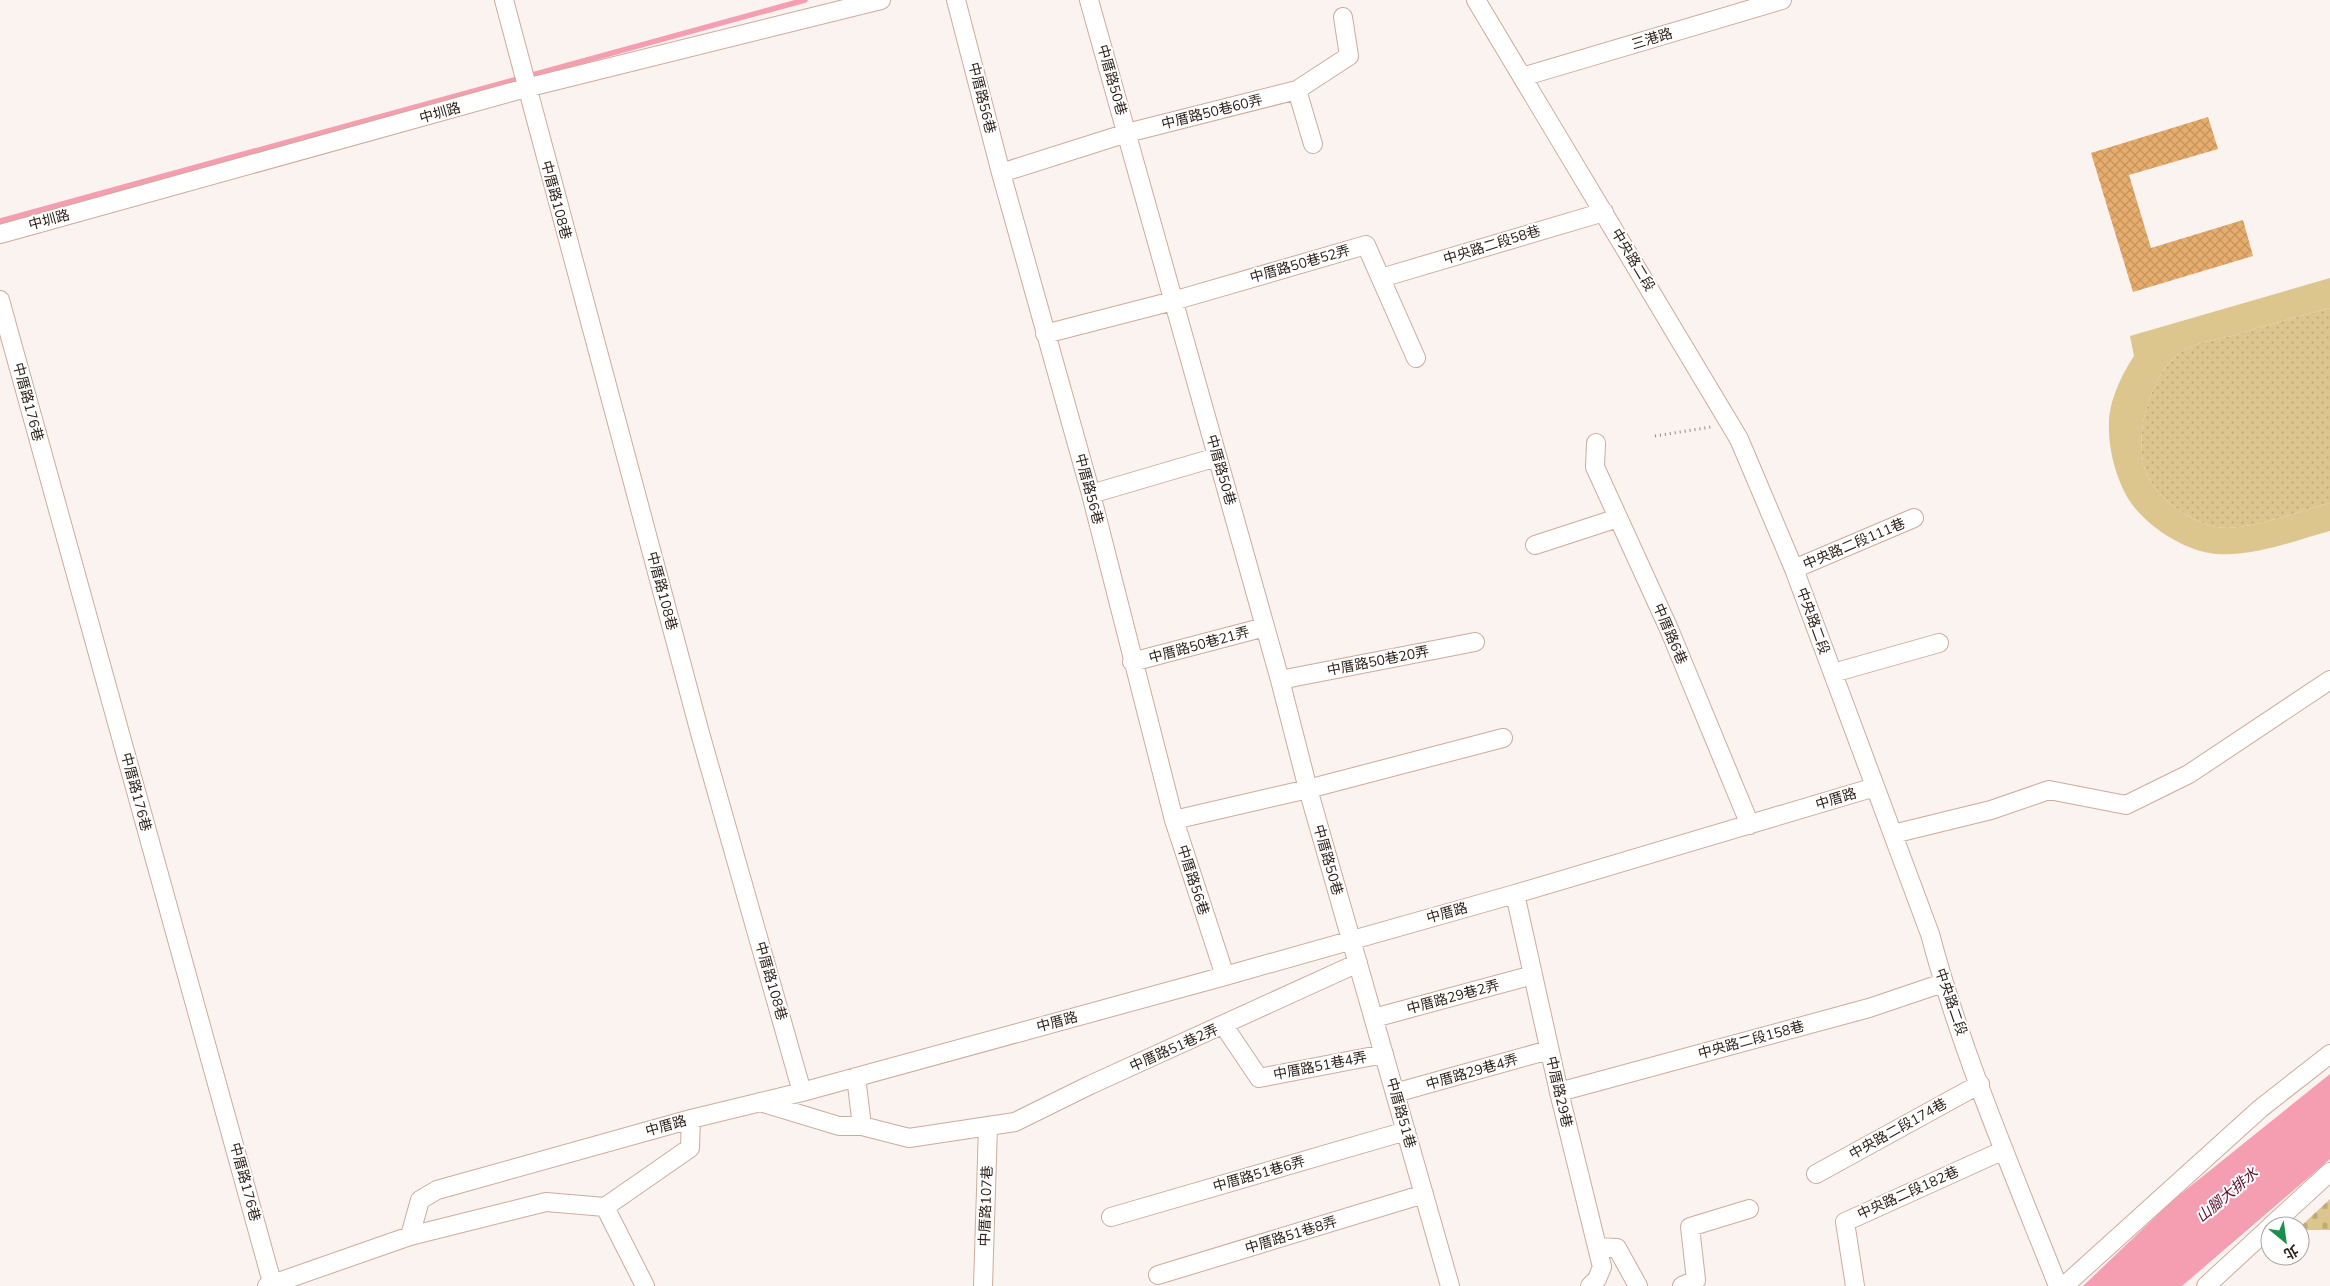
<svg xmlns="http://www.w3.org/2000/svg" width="2330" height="1286" viewBox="0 0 2330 1286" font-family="'Nunito Sans','Noto Sans TC',sans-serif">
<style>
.grass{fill:url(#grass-dots)}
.cemetery{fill:url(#cemetery-stones)}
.garden{fill:#dcc68d}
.water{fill:#f59eb1}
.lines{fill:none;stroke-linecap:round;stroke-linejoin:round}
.stream{stroke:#f59eb1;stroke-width:5.5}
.building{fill:url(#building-cross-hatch)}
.minor-casing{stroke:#cdab9b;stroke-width:20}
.path{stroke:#928883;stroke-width:3;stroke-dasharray:1 4;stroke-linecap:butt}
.minor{stroke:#fff;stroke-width:18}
.labels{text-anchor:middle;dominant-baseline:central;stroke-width:4;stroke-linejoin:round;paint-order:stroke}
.street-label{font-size:14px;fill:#2a1e18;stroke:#fff}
.water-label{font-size:15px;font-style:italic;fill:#580d27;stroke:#fff}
</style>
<defs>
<pattern id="grass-dots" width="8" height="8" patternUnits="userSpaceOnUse" patternTransform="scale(1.25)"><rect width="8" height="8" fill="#dcc68d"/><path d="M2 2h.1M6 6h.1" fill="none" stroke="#bdaa79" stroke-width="1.8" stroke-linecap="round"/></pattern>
<pattern id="cemetery-stones" width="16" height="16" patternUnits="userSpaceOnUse" patternTransform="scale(1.25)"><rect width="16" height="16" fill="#dcc68d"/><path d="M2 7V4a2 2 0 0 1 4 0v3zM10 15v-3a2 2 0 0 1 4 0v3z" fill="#bdaa79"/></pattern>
<pattern id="building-cross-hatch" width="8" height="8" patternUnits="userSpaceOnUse" patternTransform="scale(1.25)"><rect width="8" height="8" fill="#e6ad6d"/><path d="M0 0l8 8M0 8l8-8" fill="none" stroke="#c5945e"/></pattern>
</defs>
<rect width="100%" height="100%" fill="#faf3ef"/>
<path class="grass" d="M2330,308V503C2299,511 2246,532 2216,527C2190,522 2152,495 2145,469C2133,434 2152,365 2188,348C2200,342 2218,339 2231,336C2264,326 2297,317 2330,308Z"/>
<path class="cemetery" d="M2330,1199V1230H2300V1227Z"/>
<path class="garden" d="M2330,278V308C2297,317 2264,326 2231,336C2218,339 2200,342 2188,348C2152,365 2133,434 2145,469C2152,495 2190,522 2216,527C2246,532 2299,511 2330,503V531C2293,541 2254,557 2216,554C2182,551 2137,521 2123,489C2114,470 2108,445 2109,423C2109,401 2122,374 2134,356L2130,336Z"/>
<path class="water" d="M2330,1074V1159L2182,1286H2083L2172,1201Z"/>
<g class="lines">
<path class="stream" d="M0,221L805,0"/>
</g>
<path class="building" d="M2208,117L2218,149L2129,175L2151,248L2243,220L2253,256L2133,292L2091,153Z"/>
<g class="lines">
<defs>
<path id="minor" d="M504,0L700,733L802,1092
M956,0L1001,173L1091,494L1174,820L1225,976
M1089,0L1280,680L1308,789L1450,1286
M1476,0L1739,439L1794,569L1930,934C1962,1054 2012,1170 2058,1286
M1522,77L1782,0
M1313,144L1297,90L1349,56L1343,17
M1001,173L1127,133L1297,90
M0,234L526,88L881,0
M1381,278L1604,212
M0,300L273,1286
M1045,334L1173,301L1366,245L1416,358
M1596,443L1595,467L1669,629L1750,825
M1091,494L1217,457
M1535,545L1618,518
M1794,569L1914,518
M1132,662L1265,627
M1833,673L1939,643
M1280,680L1475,642
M1174,820L1308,789L1503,738
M1893,834L1991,810L2049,790L2126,805L2189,774L2330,680
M1515,894L1559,1092L1602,1267L1597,1279L1590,1286
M1374,1018L1533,975
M1224,1026L1259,1078L1384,1054
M856,1077L862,1126
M1559,1092L1869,1008L1943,983
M1395,1093L1549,1050
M760,1102L839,1126H862L909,1138L1015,1122L1090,1085L1358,963
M1816,1174L1980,1084
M605,1207L645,1286
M1111,1217L1406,1131
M2271,1226L2330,1172
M410,1236L420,1200L437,1190L691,1119L802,1092L1225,976L1515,894L1875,787
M1597,1247L1617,1248L1638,1286
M1158,1275L1424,1194
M267,1286L410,1236L546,1202L605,1207L690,1148L691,1119
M983,1286L988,1126
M1682,1286L1696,1280L1690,1227L1749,1209
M1855,1286L1845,1222L2004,1150
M2064,1286L2261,1108L2330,1054
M2206,1286L2270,1227"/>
</defs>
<use href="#minor" class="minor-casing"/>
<path class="path" d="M1655,436L1711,427"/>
<use href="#minor" class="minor"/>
</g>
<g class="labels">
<g class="street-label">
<text transform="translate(1652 39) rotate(-17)">三港路</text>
<text transform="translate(1112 80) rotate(74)">中厝路50巷</text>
<text transform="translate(982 98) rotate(76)">中厝路56巷</text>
<text transform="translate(1212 112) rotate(-14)">中厝路50巷60弄</text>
<text transform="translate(440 113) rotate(-16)">中圳路</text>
<text transform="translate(556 200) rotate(75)">中厝路108巷</text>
<text transform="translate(49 220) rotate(-15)">中圳路</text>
<text transform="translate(1492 245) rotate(-17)">中央路二段58巷</text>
<text transform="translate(1633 260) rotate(59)">中央路二段</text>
<text transform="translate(1300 264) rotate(-16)">中厝路50巷52弄</text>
<text transform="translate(28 402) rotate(75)">中厝路176巷</text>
<text transform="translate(1221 470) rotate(74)">中厝路50巷</text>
<text transform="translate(1089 489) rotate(75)">中厝路56巷</text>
<text transform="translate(1854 544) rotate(-23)">中央路二段111巷</text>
<text transform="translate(662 591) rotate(75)">中厝路108巷</text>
<text transform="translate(1813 621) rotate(70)">中央路二段</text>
<text transform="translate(1670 634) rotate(67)">中厝路6巷</text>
<text transform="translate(1199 645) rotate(-15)">中厝路50巷21弄</text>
<text transform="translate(1378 661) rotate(-11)">中厝路50巷20弄</text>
<text transform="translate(136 792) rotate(75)">中厝路176巷</text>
<text transform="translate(1836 799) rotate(-17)">中厝路</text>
<text transform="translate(1328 860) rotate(74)">中厝路50巷</text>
<text transform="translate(1193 880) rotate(72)">中厝路56巷</text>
<text transform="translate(1447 913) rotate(-16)">中厝路</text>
<text transform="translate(771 981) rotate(74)">中厝路108巷</text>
<text transform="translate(1453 997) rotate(-15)">中厝路29巷2弄</text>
<text transform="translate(1951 1002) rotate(71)">中央路二段</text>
<text transform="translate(1057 1022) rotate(-15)">中厝路</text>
<text transform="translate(1751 1040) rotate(-15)">中央路二段158巷</text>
<text transform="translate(1174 1048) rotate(-24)">中厝路51巷2弄</text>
<text transform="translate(1320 1066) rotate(-11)">中厝路51巷4弄</text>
<text transform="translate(1472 1072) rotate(-16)">中厝路29巷4弄</text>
<text transform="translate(1559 1092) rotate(77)">中厝路29巷</text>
<text transform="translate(1401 1113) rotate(74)">中厝路51巷</text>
<text transform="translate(666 1126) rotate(-16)">中厝路</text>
<text transform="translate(1898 1129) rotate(-29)">中央路二段174巷</text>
<text transform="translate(1259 1174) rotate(-16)">中厝路51巷6弄</text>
<text transform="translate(245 1182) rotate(75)">中厝路176巷</text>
<text transform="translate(1908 1193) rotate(-24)">中央路二段182巷</text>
<text transform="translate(986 1206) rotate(-88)">中厝路107巷</text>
<text transform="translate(1291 1235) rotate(-17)">中厝路51巷8弄</text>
</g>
<g class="water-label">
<text transform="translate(2227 1195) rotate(-40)">山腳大排水</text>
</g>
</g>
<g transform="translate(2285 1241) rotate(151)"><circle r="24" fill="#ffffff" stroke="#aaa5a3"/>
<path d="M0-4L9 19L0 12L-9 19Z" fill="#18904b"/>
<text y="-8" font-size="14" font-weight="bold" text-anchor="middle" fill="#2a1e18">北</text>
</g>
</svg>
